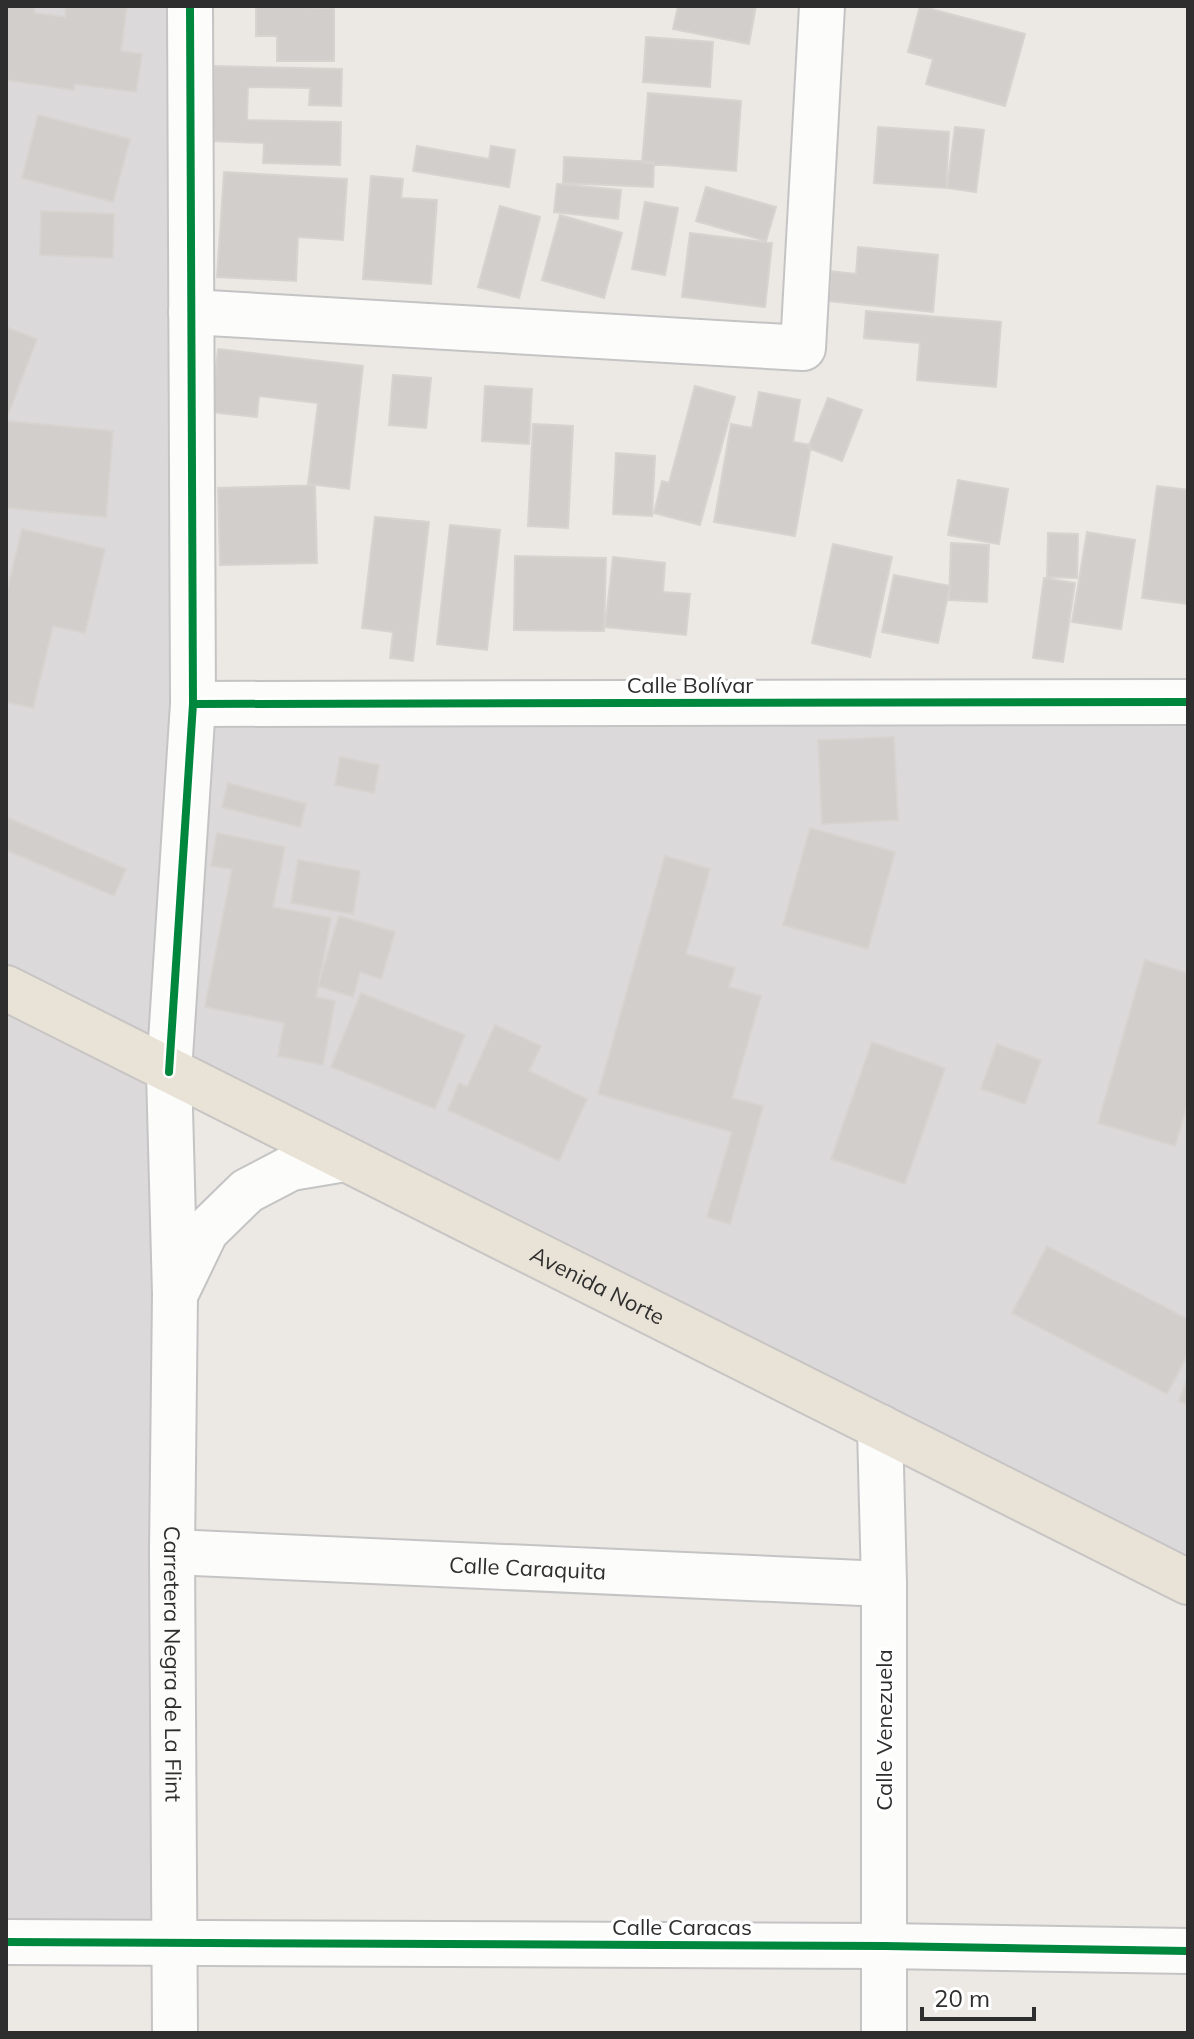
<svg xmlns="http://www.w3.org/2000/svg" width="1194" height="2039" viewBox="0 0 1194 2039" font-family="Mulish,sans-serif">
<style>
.industrial{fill:#dcd9db}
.building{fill:#d1cecb;stroke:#d7d4d0;stroke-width:2}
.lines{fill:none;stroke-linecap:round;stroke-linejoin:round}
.minor-casing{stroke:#c5c4c5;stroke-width:48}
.secondary-casing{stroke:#c5c4c5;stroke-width:48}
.trunk-casing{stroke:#c6c5c4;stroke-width:48}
.minor{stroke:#fcfcfb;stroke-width:44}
.secondary{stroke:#fcfcfb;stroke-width:44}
.trunk{stroke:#e9e2d6;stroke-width:44}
.cycleway-casing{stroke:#fff;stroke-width:13}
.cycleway{stroke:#00873e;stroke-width:8}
.labels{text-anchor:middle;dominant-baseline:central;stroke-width:7;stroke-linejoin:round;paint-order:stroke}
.street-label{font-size:22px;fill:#2e2e2e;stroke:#fff}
</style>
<rect width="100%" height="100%" fill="#ece8e4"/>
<path class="industrial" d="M6,6H175L169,721L665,726L1188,724V1566L159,1054L151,1923L6,1920Z"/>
<path class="building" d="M6,6H35L34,13L65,17L66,6H127L121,51L142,54L136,92L75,84L74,90L6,80Z
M256,6L334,8V61H277V36H256Z
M678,6H756L749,44L673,29Z
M920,6L1025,34L1005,106L926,84L933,59L908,52Z
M646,37L713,42L710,87L643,82Z
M214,66L342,69L341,106L309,105L310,88L248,87L247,120L341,122L340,165L263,163L264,143L212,141Z
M648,93L741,101L736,171L642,163Z
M38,115L130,139L113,202L22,178Z
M878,127L949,132L946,188L874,183Z
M955,127L984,130L976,192L947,188Z
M417,146L489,159L491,146L515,150L509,187L413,171Z
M564,157L654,162L653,187L563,183Z
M224,172L347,179L343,240L298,237L296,281L217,277Z
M371,176L403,179L401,198L437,200L431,284L363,279Z
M557,184L621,190L618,219L554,212Z
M706,187L776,207L766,241L696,221Z
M645,202L678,208L665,275L632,269Z
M500,206L540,217L519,298L478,287Z
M41,211L114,214L113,258L40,255Z
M560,215L622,233L604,298L542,280Z
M690,233L772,243L765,307L682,297Z
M858,247L938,255L933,312L829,301L831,271L856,274Z
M866,311L1001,322L996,387L917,380L920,343L864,338Z
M6,327L37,339L6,420Z
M218,349L363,366L349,489L308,484L318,403L259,396L257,417L211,412Z
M393,375L431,378L426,428L389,425Z
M485,386L532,389L529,444L482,441Z
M695,386L735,397L700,525L654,513L662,481L669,483Z
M759,392L800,400L793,442L811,445L795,536L714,522L731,424L752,428Z
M828,398L862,410L842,461L808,448Z
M7,421L113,431L106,517L6,508Z
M533,424L573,426L568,528L528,526Z
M616,453L655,456L652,516L613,514Z
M958,480L1008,489L999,544L948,535Z
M315,485L317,563L220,565L218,488Z
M1157,486L1188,490V604L1142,598Z
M375,517L429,522L413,661L390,658L393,632L362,628Z
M450,525L500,530L487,650L437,644Z
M22,529L105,549L85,633L53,626L33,708L6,702V595Z
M1087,532L1135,540L1121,629L1072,622Z
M1048,533L1078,534L1077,578L1047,577Z
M951,543L989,545L987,602L949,600Z
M833,544L892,557L870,657L812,643Z
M515,556L606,558L604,631L514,630Z
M613,557L665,563L663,592L690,594L686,635L605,627Z
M894,575L950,586L938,643L882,632Z
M1044,578L1075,583L1063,662L1033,658Z
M894,737L898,820L822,824L818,740Z
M340,757L379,765L374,793L335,785Z
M228,783L306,804L300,827L222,807Z
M6,817L126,869L114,896L6,850Z
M810,828L895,852L868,949L783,925Z
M217,833L285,847L273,907L331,918L316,997L335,1001L323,1065L278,1056L284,1023L205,1007L232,869L211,866Z
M665,856L710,869L686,954L735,968L729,987L761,996L732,1098L763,1106L730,1224L707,1217L732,1132L598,1094Z
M298,860L360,871L353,914L291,903Z
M339,916L395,932L381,979L360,972L353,997L318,986Z
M1145,960L1188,973V1103L1175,1146L1098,1123Z
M361,993L465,1035L435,1109L331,1067Z
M495,1025L541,1046L529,1071L587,1099L559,1161L448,1110L459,1083L467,1087Z
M872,1042L945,1068L905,1184L831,1159Z
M997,1044L1041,1060L1025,1104L981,1089Z
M1047,1246L1188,1319V1354L1167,1394L1012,1313Z
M1188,1376V1405L1179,1401Z"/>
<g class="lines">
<defs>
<g id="minor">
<path d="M191,312L803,348L822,6"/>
<path d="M193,704L1188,702"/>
<path d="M169,1072L193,704L190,6"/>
<path d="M880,1427L884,1584V2033"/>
<path id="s1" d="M172,1552L884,1584"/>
<path d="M6,1942L884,1946L1188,1951"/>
</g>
<g id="secondary">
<path id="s2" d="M169,1072L175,1294L172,1552L175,2033"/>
<path d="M178,1289L206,1231L247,1191L291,1168L345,1159"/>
</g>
<g id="trunk">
<path id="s3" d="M6,988L1188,1582"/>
</g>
</defs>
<use href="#minor" class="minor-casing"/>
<use href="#secondary" class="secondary-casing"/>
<use href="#trunk" class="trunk-casing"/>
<use href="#minor" class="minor"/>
<use href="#secondary" class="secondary"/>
<use href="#trunk" class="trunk"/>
<defs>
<path id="cycleway" d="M193,704L1188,702
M169,1072L193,704L190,6
M6,1942L884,1946L1188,1951"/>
</defs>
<use href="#cycleway" class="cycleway-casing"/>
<use href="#cycleway" class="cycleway"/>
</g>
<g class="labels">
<g class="street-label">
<text x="690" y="685">Calle Bolívar</text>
<text stroke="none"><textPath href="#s3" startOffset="662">Avenida Norte</textPath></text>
<text stroke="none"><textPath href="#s1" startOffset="356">Calle Caraquita</textPath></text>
<text stroke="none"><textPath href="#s2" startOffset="592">Carretera Negra de La Flint</textPath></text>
<text transform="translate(884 1730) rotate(-90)">Calle Venezuela</text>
<text x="682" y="1927">Calle Caracas</text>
</g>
</g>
<rect width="1194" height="2039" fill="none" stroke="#2e2e2e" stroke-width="16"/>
<path d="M922 2007v12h112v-12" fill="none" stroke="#2e2e2e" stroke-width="4"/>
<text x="934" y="2007" font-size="24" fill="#2e2e2e" stroke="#ffffff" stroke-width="6" paint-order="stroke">20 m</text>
</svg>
